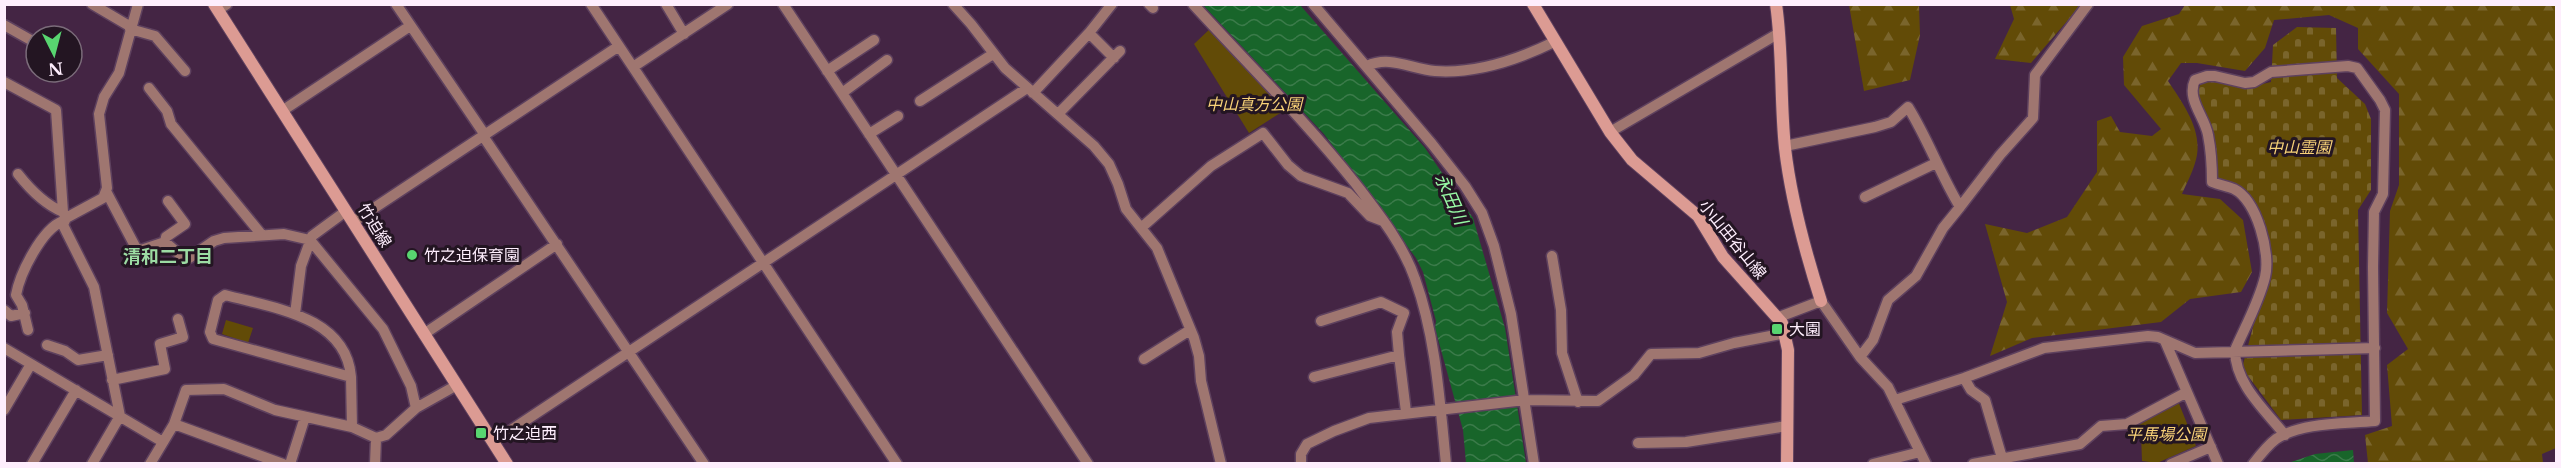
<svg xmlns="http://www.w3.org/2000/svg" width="2561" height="468" viewBox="0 0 2561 468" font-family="'Libre Baskerville','Noto Sans JP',serif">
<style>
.forest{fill:url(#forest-firs)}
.cemetery{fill:url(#cemetery-stones)}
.park{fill:#624b07}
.water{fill:url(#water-waves)}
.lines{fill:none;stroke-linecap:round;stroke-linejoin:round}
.street-casing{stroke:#5e415e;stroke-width:13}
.secondary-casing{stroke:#5e415e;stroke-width:14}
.street{stroke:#9f7670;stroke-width:10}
.secondary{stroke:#dc9b93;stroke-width:12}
.poi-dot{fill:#58d570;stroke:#231522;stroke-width:2}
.labels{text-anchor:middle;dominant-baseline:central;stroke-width:6;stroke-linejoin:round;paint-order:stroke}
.park-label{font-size:16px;font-style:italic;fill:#f8d278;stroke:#231522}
.street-label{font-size:16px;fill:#feeefd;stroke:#231522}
.poi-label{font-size:16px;fill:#feeefd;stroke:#231522;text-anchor:start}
.water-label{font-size:18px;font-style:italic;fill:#97f8a4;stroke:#231522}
.neighbourhood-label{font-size:18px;font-weight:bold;fill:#9cdba3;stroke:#231522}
</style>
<defs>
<pattern id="forest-firs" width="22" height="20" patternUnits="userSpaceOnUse" patternTransform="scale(1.5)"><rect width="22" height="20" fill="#624b07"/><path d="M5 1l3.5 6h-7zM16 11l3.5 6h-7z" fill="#7a652c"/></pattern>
<pattern id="cemetery-stones" width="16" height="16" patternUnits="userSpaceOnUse" patternTransform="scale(1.5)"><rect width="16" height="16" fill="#624b07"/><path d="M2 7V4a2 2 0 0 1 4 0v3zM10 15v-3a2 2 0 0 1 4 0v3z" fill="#7a652c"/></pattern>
<pattern id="water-waves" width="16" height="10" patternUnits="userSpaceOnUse" patternTransform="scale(1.5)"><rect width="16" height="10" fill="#18652a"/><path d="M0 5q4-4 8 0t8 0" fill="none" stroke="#3b7b4a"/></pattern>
</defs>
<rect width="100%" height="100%" fill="#442544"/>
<path class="forest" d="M1849,5H1919L1920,35L1910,80L1864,91Z
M2010,5V4L2081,5L2031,63L1995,59L2014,19Z
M2185,5H2556V448L2542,454L2543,463H2368L2365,435L2392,426L2387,365L2408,349L2387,313L2390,211L2399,185V94L2358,49V28L2329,15L2274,20L2265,48L2245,71L2197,63H2181L2168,81C2184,105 2205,133 2195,163C2192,174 2186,184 2182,194L2220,199L2243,220L2252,272L2241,292L2190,299L2161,322L2032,338L1990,356L2007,302L1985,224L2027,233L2067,217L2097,172V121L2111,116L2120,132L2152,136L2161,129L2124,85L2123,57L2142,26L2179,14Z"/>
<path class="cemetery" d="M2297,27L2336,28L2337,78L2365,104L2371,119V190L2358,210L2362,415L2281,420L2242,368L2260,301L2269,243L2252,201L2215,179L2210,126L2197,93L2202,80L2246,88L2271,82L2273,45Z"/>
<path class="park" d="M1213,26L1285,110L1249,133L1194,44Z
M226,320L253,328L248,343L222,334Z
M2178,401L2196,446L2157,463L2142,461L2141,434L2126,430Z"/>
<path class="water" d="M1203,5H1300L1425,148L1473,218L1505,328L1526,463H1466L1463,430L1435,328L1436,321L1423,272L1416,258L1324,134Z
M2353,450L2354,463H2288L2315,454Z"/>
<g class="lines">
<defs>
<path id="street" d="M92,4L131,27
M396,4L485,135
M591,4L897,464
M666,4L684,34
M783,4L1088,464
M953,4L971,24L1005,68L1094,146L1109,164L1118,184L1126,209L1157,248L1194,338L1199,356L1201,381L1221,464
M1149,4L1153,8
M1193,4C1247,63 1305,120 1355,183C1378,213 1403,244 1415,279C1436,336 1440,404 1446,464
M1313,4L1432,144L1465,186L1482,213L1494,246L1511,314L1534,464
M218,10L227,4
M4,25L36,43
M130,29L155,36L185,71
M1089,33L1114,58
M1367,66C1390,55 1411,69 1435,71C1476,74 1517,60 1554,42
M633,67L728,4
M827,71L874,40
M4,82L56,110L63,212L66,218
M149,88L167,111L171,124L261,234
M842,93L887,60
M1033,93L1089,33L1112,4
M920,101L993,54
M282,111L410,26
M1058,114L1120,51
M1610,132L1779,33
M869,134L898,116
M483,136L704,464
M1785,146L1875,127L1891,122L1908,107C1928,139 1940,174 1960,207L1943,228L1916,276L1888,300L1873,340L1860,357
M18,174C29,188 46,205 63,212
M107,193L136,248L141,250L165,242L184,258H189L214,241L224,238L284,234L310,240L383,329L411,386L416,408
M1865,197L1936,163
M1960,207L2000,155L2033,118L2035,75L2088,4
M353,222L619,46
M1141,228L1211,166L1263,133L1288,165L1301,176L1348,193L1370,216L1383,221
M165,242L166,237L185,224L168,201
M1552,256L1561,310L1562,353L1578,402
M4,310L11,316L25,313
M295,314L301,266L312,236L346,211
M1779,317L1821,301L1860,357L1888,387L1926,464
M1321,321L1381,302L1404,313L1397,332L1399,355
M28,330L22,305L16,295C20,273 42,229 63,221
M424,334L557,244
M2165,341L2218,464
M47,345L65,351L78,360L108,355
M4,348L163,442
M1144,359L1190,330
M351,377L213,339L210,332L218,300L225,295C273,308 346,316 351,377L352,427
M1314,377L1399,355L1406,412
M1964,378L1971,390L1985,400L2002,458
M112,380L165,369L160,344L183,337L178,319
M1895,400L1964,378L2044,348L2148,336L2158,337L2195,353L2375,348
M4,410L31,364
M174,424L283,464
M493,442L1027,88
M1638,443L1686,442L1787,426
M32,464L76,390
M92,464L120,416L94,287L63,225L66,218L103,198L107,188L99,114L104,97L119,73L138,4
M150,464L174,424L186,390L224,389L275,410L352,427L376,438L386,435L416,408L457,385
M290,464L305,417
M375,464L376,438
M1301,464V454L1307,444L1334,431L1369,418L1525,400L1598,401L1634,375L1651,354L1699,353L1734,343L1786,333
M1873,464L1920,452
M1973,464L2080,444L2101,426L2127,424L2187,392
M2171,464L2211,447
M2253,464C2260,455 2268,445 2276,439C2302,422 2344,424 2375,421L2373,267L2374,212L2383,194L2385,110L2380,100L2357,68L2348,66L2271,72L2254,82L2245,83L2215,76H2207L2195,80C2186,99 2205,117 2208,135C2211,150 2212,167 2212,182C2219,185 2227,186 2234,189C2257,200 2271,254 2265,277C2259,302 2245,327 2235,350C2235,384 2265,410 2285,435"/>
<path id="secondary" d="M214,4L507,464
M1533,4L1610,132L1632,160L1698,216L1723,257L1782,323L1788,350L1787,464
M1776,4C1783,52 1780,100 1785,148C1791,200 1805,251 1821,301"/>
</defs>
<use href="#street" class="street-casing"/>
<use href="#secondary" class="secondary-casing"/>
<use href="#street" class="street"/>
<use href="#secondary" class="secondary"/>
</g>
<g class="poi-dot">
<circle cx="412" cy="255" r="6"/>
<rect x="1771" y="323" width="12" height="12" rx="3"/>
<rect x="475" y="427" width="12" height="12" rx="3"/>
</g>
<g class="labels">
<g class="park-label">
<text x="1254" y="104">中山真方公園</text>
<text x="2299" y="147">中山霊園</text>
<text x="2166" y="434">平馬場公園</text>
</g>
<g class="street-label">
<text transform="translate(375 225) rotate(58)">竹迫線</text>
<text transform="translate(1733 239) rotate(51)">小山田谷山線</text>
</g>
<g class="poi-label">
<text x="424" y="255">竹之迫保育園</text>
<text x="1789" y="329">大園</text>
<text x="493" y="433">竹之迫西</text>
</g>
<g class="water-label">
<text transform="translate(1451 199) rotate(66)">永田川</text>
</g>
<g class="neighbourhood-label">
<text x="168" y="257">清和二丁目</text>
</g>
</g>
<rect width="2561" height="468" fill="none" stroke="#feeefd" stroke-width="12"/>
<g transform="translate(54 54) rotate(174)"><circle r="28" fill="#231522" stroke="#7b6c7a" stroke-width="1.5"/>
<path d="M0-4.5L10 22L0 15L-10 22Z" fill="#58d570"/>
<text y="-9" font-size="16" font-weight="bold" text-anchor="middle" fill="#feeefd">N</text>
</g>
</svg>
